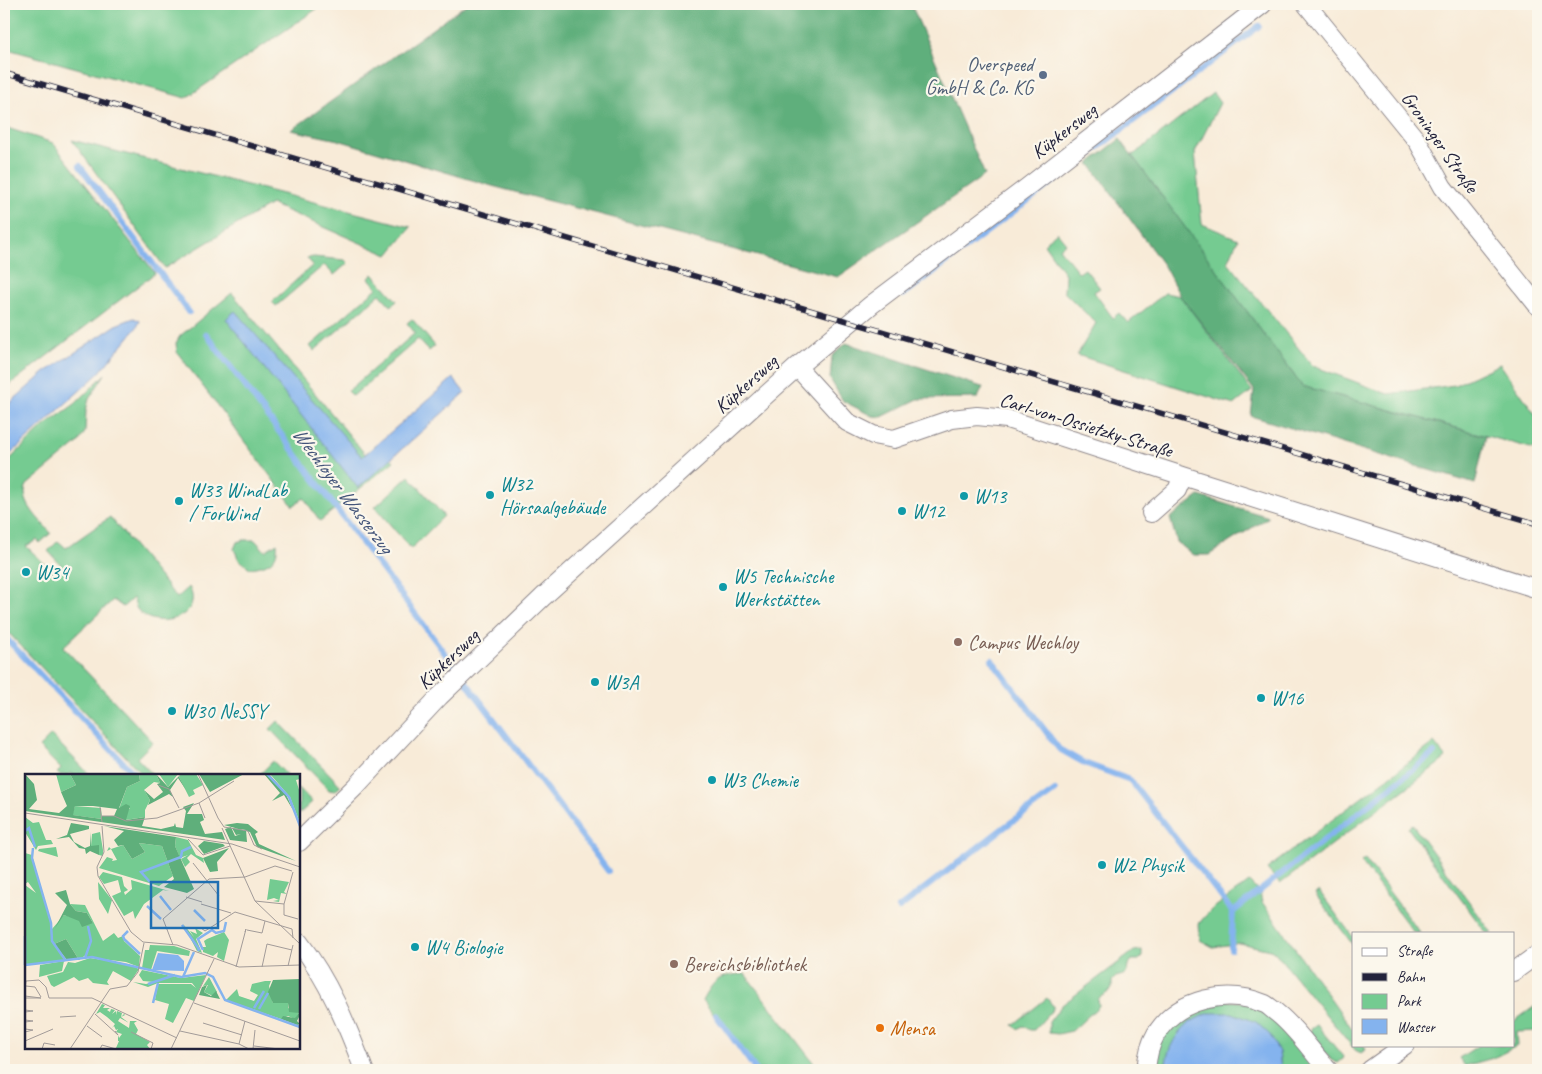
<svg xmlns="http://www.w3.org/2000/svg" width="1542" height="1074" viewBox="0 0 1542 1074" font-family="Caveat,sans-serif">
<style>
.green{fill:#74cb91;stroke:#4b7666}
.forest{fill:#5faf7b;stroke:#40685b}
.water{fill:#84b3ee;stroke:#536a94}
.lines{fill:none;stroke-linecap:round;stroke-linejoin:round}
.stream{stroke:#84b3ee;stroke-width:6}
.minor-casing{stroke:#8d868a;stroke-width:20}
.minor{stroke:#fff;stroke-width:18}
.rail-casing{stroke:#22223b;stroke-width:5.5}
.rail{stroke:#fbf7ec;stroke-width:4;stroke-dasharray:11;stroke-linecap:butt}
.service-dot{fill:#5c6f8a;stroke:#fbf7ec;stroke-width:2}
.culture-dot{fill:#0f9aa8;stroke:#fbf7ec;stroke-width:2}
.education-dot{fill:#8d6e63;stroke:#fbf7ec;stroke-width:2}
.food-dot{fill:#e8710a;stroke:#fbf7ec;stroke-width:2}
.labels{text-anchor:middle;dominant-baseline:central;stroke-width:4.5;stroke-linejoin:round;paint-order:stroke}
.service-label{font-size:20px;fill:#4e5e75;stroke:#fbf7ec;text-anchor:end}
.street-label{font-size:20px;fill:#22223b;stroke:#fbf7ec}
.culture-label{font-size:20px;fill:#0d838f;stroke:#fbf7ec;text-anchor:start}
.education-label{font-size:20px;fill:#785e54;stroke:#fbf7ec;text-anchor:start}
.food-label{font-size:20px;fill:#c56008;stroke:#fbf7ec;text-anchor:start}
.water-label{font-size:21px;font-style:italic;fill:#44557a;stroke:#fbf7ec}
.inset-river{fill:none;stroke:#84b3ee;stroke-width:2.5}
.inset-road{fill:none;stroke:#a29b99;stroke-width:1}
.view{fill:#1f6fb2;fill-opacity:0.15;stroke:#1f6fb2;stroke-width:2.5}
.inset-edge{fill:none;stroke:#22223b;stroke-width:2.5}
</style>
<rect width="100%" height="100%" fill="#fbf7ec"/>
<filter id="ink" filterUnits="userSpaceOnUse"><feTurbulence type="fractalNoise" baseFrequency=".02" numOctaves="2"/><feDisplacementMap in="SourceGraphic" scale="10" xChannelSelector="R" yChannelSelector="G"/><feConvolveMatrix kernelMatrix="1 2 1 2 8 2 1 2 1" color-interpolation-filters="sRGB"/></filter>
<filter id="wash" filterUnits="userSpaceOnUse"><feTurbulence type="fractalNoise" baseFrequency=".0096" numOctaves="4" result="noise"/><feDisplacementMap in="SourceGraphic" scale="20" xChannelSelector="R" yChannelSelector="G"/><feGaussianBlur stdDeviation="1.12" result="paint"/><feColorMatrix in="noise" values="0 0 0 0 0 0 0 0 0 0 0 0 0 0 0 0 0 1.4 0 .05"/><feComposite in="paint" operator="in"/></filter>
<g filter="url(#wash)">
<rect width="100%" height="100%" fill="#f8ebd8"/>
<path class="green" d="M4,4H324L186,98L4,48Z
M1213,93L1220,103L1195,152L1202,224L1238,239L1228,262L1313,366L1388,394L1455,385L1500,364L1538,418V450L1302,386L1132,156Z
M4,127L53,143L155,273L4,389Z
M72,140L411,227L388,255L271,204L165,268Z
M1057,232L1066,243L1059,248L1079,273L1085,269L1100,288L1094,292L1113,318L1119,313L1128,323L1165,293L1180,296L1252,391L1234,405L1077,355L1096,323L1064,292L1065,274L1044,244Z
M314,257L345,260L348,263L334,275L324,265L276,306L272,302L313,265L307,258Z
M373,274L397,301L391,306L380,294L314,351L310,346L377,288L369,278Z
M232,293L365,454L377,444L394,461L320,521L304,498L293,506L177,352L176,343L180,336Z
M412,319L435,346L429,351L418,339L353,396L348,391L415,333L407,323Z
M105,374L89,399L86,410L85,432L78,443L27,485C18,501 41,521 51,533L40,543L37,540L26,546L52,571L61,565L48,551L58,541L66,548L110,517L177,598L189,587C206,618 153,632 137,609C135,606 135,601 133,598L123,607L113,600L63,647L153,742L137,758L153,775H143L4,628V465L44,426L75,404Z
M409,476L444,516L411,549L375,507Z
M244,540H255L265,551L277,543C279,562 266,566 250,568L239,560L234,549L237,542Z
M278,721L341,786L335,791L329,790L270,729Z
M51,735L90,775H73L70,773L68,775H60L57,773L61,769L39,747Z
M1434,743L1446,758L1280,884L1267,869Z
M273,761L287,775H259Z
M299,788L312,802L299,814Z
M1412,824L1492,933H1486L1408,828Z
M1365,859L1420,933H1414L1361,862Z
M1249,882L1260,893L1262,902L1353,1030V1045H1364L1366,1049L1361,1053L1355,1050L1274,951L1240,943L1213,947L1200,940L1199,923L1211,910Z
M1319,891L1353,937V945L1315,894Z
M1142,950V957L1139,960H1132L1128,965L1127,972L1123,975L1116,977L1112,981V989C1108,994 1103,994 1098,999L1099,1006L1072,1031L1058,1034L1049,1033V1022L1062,1005L1134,951Z
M745,974L819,1070H754L703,1000C715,978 720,975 745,974Z
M1047,998L1053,1006V1009L1034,1030H1030L1023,1026L1017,1029L1013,1025Z
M1203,999L1266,1004L1328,1070H1281L1279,1052L1165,1063L1166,1070H1146L1156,1034Z
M1538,1004V1031L1516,1032L1517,1046L1493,1058L1465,1066L1459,1058L1479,1045H1513V1022Z
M1317,1025L1344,1058L1338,1063L1331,1060L1310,1035L1311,1029Z"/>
<path class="forest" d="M467,4H911L985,175L838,277L492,186L338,140L291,130Z
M1120,139L1302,386L1486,436L1475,484L1251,416L1254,390L1180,296L1164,266L1089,163Z
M846,343L982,387H983L978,398L918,399L882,417L872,416L843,401L830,379L832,356Z
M1199,496L1269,517L1209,555H1193L1177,542L1170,518Z"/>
<path class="water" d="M235,311L362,457L453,378L465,393L358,488L226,319Z
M134,318L140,321L137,327L99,373L4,460V411L11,402L44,373L118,324Z
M1208,1013H1232L1256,1022L1270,1035L1279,1052L1281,1070H1166C1165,1052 1176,1033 1190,1022C1196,1019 1202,1016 1208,1013Z"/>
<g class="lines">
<path class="stream" d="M80,166L189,312
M903,295L1259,26
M206,334L455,667
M4,636L135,775
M992,660L1059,749L1084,763L1130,780L1233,912
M463,678L608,871
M899,908L1006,826L1055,791
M1231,949L1233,912L1434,753
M716,1015L756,1070"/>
</g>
</g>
<g filter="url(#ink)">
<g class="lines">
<defs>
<path id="minor" d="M1306,4L1418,142L1443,187L1538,306
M797,367L847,422L873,435L894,439L952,419L977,416L1007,419L1183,476
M1151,513L1177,490L1183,476L1538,589
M299,842L355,787L439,697L543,597L797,367L871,305L1025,189L1263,4
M299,942C329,981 347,1025 364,1070
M1513,972L1538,954
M1146,1070C1147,1059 1150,1044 1156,1034C1178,998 1228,988 1265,1004C1269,1006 1273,1010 1277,1013C1297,1029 1311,1051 1328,1070
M1370,1070L1405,1045"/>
</defs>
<use href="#minor" class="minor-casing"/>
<use href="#minor" class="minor"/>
<defs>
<path id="rail" d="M4,73L1538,524"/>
</defs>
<use href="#rail" class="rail-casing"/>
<use href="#rail" class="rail"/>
</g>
</g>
<circle class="service-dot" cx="1043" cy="75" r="5"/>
<g class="culture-dot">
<circle cx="490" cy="495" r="5"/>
<circle cx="964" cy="496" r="5"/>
<circle cx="179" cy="501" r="5"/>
<circle cx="902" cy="511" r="5"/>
<circle cx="26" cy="572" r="5"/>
<circle cx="723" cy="587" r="5"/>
<circle cx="595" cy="682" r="5"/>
<circle cx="1261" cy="698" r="5"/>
<circle cx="172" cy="711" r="5"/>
<circle cx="712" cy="780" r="5"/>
<circle cx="1102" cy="865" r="5"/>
<circle cx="415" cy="947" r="5"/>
</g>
<g class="education-dot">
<circle cx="958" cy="642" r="5"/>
<circle cx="674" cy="964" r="5"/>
</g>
<circle class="food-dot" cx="880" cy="1028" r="5"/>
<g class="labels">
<g class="service-label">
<text x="1033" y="64">Overspeed<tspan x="1033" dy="23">GmbH &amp; Co. KG</tspan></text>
</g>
<g class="street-label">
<text transform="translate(1064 131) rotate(-38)">Küpkersweg</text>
<text transform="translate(1440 142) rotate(55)">Groninger Straße</text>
<text transform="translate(746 384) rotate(-42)">Küpkersweg</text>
<text transform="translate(1086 425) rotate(17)">Carl-von-Ossietzky-Straße</text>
<text transform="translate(448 659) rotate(-44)">Küpkersweg</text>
</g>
<g class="culture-label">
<text x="500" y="484">W32<tspan x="500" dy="23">Hörsaalgebäude</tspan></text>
<text x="189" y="490">W33 WindLab<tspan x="189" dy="23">/ ForWind</tspan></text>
<text x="974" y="496">W13</text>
<text x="912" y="511">W12</text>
<text x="36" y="572">W34</text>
<text x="733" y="576">W5 Technische<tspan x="733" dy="23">Werkstätten</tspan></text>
<text x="605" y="682">W3A</text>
<text x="1271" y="698">W16</text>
<text x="182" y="711">W30 NeSSY</text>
<text x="722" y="780">W3 Chemie</text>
<text x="1112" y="865">W2 Physik</text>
<text x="425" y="947">W4 Biologie</text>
</g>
<g class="education-label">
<text x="968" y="642">Campus Wechloy</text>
<text x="684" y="964">Bereichsbibliothek</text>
</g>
<g class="food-label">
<text x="890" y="1028">Mensa</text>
</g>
<g class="water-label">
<text transform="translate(343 490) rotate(53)">Wechloyer Wasserzug</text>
</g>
</g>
<g transform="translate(25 774)">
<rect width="275" height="275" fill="#f8ebd8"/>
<path d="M31,0H45L51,11L36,18ZM114,0H131L135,9L129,8L119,16L125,26L120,36V43L100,46V40L105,34L94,35L102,13L115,7ZM134,0H153L143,13ZM156,0H171L178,11L168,16L170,20L164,23L154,3ZM245,0H275V5L271,6L275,19V49L265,23ZM50,32L76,34L77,45L47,41ZM0,43L8,49L14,48L21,66H26L28,70L13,72L11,76L0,58ZM75,58L78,76V82L74,81L73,73L66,72L67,60ZM151,63L163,66L171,81L178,84L179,89L166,80L162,84L165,88L160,93L156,85L163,81L155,84L150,72ZM114,69L137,72L148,102L134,112L74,94L82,83L88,85L87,87L92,86L86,75L82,77L84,73L86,75L98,71L107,85L120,78ZM31,73L33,83L13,77L14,75ZM0,79L7,81L27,155L39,141L68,149L62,139L51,137L45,130L60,131L78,167L89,159L93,164L98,162L99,167L115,182L114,193L101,188L61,183L62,180L54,186L41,165L29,170L41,186L1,191L0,111L11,119L3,108L0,110ZM78,98L97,103L99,112L103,116L99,118L100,121L107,115L106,106L144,117L138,116L119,130L110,145L108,137L99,142L87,122L96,118L93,106L79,110L74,103ZM245,105L264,108L259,118L262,120L256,119L254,128L248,127L254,126L249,124L242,126ZM73,108L87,126L83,140L74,125ZM158,150L169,163L165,157L172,160L170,154L178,159L171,165L177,179L172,177ZM199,158L204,166L199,187L192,183L193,178L188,182L178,178V173H181L179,167L182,165ZM125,171L149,172L165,177L164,182L132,177L126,196L117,194L120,176H124ZM65,184L103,190L114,195L106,207L88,197L82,208L84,211L68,209L63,204L54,207L49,203L29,213L26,211L22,202L38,198L43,188L50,189ZM39,187L37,197L14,203L15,191ZM117,196L156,204L181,201L169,227L161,224L148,249L140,245L144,230L130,226L133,210H166L171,214L167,209H133L123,213L108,208L121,210L129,208L118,207L114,201ZM184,203L192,218L188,222L179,218L183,211L178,212ZM240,207H246L244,212L248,229H263V234L274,239L270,245L263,242L256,245L201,226L212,215L214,222L229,227L233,221L225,217L227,210ZM77,230L80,231L78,234H85L82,236L85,238L86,235L90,236L87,240L91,237V241L92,237L97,239L96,243L99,240L100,241L96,243L104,249L95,244L93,247L104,254L105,247H112L109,249L113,256L111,260L125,268L122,271L125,275L91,274L94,267H93V261L94,264L97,260L91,258L93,255L91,256L89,252L87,254L90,250L82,243L75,238L71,240Z" fill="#74cb91"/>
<path d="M0,0L9,10L12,26L4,35L34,39L42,32L36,18L51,11L45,0H114L115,7L102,13L94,34L101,30L105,32L101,46L120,43L117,52L136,55L149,52L150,49L151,53L158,54L161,37L158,33L169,29L162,40H177L179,46L175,48L180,60L197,58L200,66L0,37ZM50,32H68L92,35L89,42H77V45L48,41ZM131,0L143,13L156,0L154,3L161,16L153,4L145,16L148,23L144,20L123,31L125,26L119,16L129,25L138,18L132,10L135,9ZM174,0H219L185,18ZM239,0H244L260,18L268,36L259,21L247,27L255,19ZM46,49L64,52V55L45,60L49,68L60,74L65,72L66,58V72L74,71V81L65,77L61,80L60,75L54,74L44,63L31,65L42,61ZM212,49L223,50L233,58L230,60L234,70L271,87L232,73L225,58L199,51ZM79,52L151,63L150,72L169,115L162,119L139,113L149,105L137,72L114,69L120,78L107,85L98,71L93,72L89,66L99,57ZM206,53L210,62L216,60L211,61L207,54L221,56L222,68L205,66L200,55ZM179,67L198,70L200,72L179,80L173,72ZM204,74L192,88L193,97L185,98L178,84ZM41,116L45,130L51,137L62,139L68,149L57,153L54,147L39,141L30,154L42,131L30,119ZM41,165L54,186H42L29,170ZM275,205V241L272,247L275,250L272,251L256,245L258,242L270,244L274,239L264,238L263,229H248L243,218L248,206ZM182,211L179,218L186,222L191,217L195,225L174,221L177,213Z" fill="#5faf7b" fill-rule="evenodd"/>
<path d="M133,179L153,181L159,187V197L127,196Z" fill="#84b3ee"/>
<path class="inset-river" d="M242,0L264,23L275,52M0,57L4,54L10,73M8,74L7,84L26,149L27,167L41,187M125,108L116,98L156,83L157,77L166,73M135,122L146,136M122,132L136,145M169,136L180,147M157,151L174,175L173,177M103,157L98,162L99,165L115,180M0,162V191M178,176L173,165L187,156L191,159L199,157L201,148M60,184L66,167L63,152M0,191L67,183L156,203L180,199L188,203L200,226L275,253M158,203L169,178M123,210L150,201M128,229L133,209M229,234L239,217M234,235L243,219"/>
<path class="inset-road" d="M173,0L193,44M133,11L144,15L154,34M174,29L180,44M75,33L77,48M0,39L207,70L275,93M77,42H89L101,47L132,44L174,29L209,7M193,44L199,53L223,57L229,71L237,75M77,52L79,78L72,93L73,102L106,158L118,168L152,171L214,193L275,191M197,54L230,127L275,170M163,65L178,81L205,72M168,89L194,122M161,123L177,128M230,127L259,130V141L273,145M176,130L206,139M259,130L268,98M176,154L180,157L210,138L267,155L268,164M222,156L237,159L240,147M148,171L138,145L184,105L220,103L250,92L267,97M263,192L268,171M211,193L221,155L220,158M237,193L242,170L267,176M1,212L10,213L16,223M0,214L1,207L14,206L21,213L24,224H67L152,264M0,222L16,224H0M169,229L275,267M0,236L8,237L0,238M70,240L93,261L90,257M35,243L51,242M0,246L8,247L0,248M178,249L217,261M62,252L77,263M0,255L8,256L0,258M155,257L214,270L224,275M106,258L128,269L126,275M0,267L28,255M214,270L220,247M229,272L254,275M17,275L19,269L30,271M45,275L85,215L102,212L113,198L119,169M75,275L77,271L91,275M146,275L189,185M228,275L230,256"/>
<path class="view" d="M126,108H193V154H126Z"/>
<rect width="275" height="275" class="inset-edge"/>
</g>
<rect width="1542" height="1074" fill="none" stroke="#fbf7ec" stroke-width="20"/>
<rect x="1352" y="932" width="162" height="115" fill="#fbf7ec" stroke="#a4a2a5"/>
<rect x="1362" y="948" width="25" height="8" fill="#ffffff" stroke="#a4a2a5"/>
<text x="1397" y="956" font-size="15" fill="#22223b">Straße</text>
<rect x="1362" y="973" width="25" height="8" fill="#22223b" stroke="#a4a2a5"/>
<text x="1397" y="982" font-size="15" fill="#22223b">Bahn</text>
<rect x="1362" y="994" width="25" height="15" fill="#74cb91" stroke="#a4a2a5"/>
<text x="1397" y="1006" font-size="15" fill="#22223b">Park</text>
<rect x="1362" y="1019" width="25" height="15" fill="#84b3ee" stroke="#a4a2a5"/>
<text x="1397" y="1032" font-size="15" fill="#22223b">Wasser</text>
</svg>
